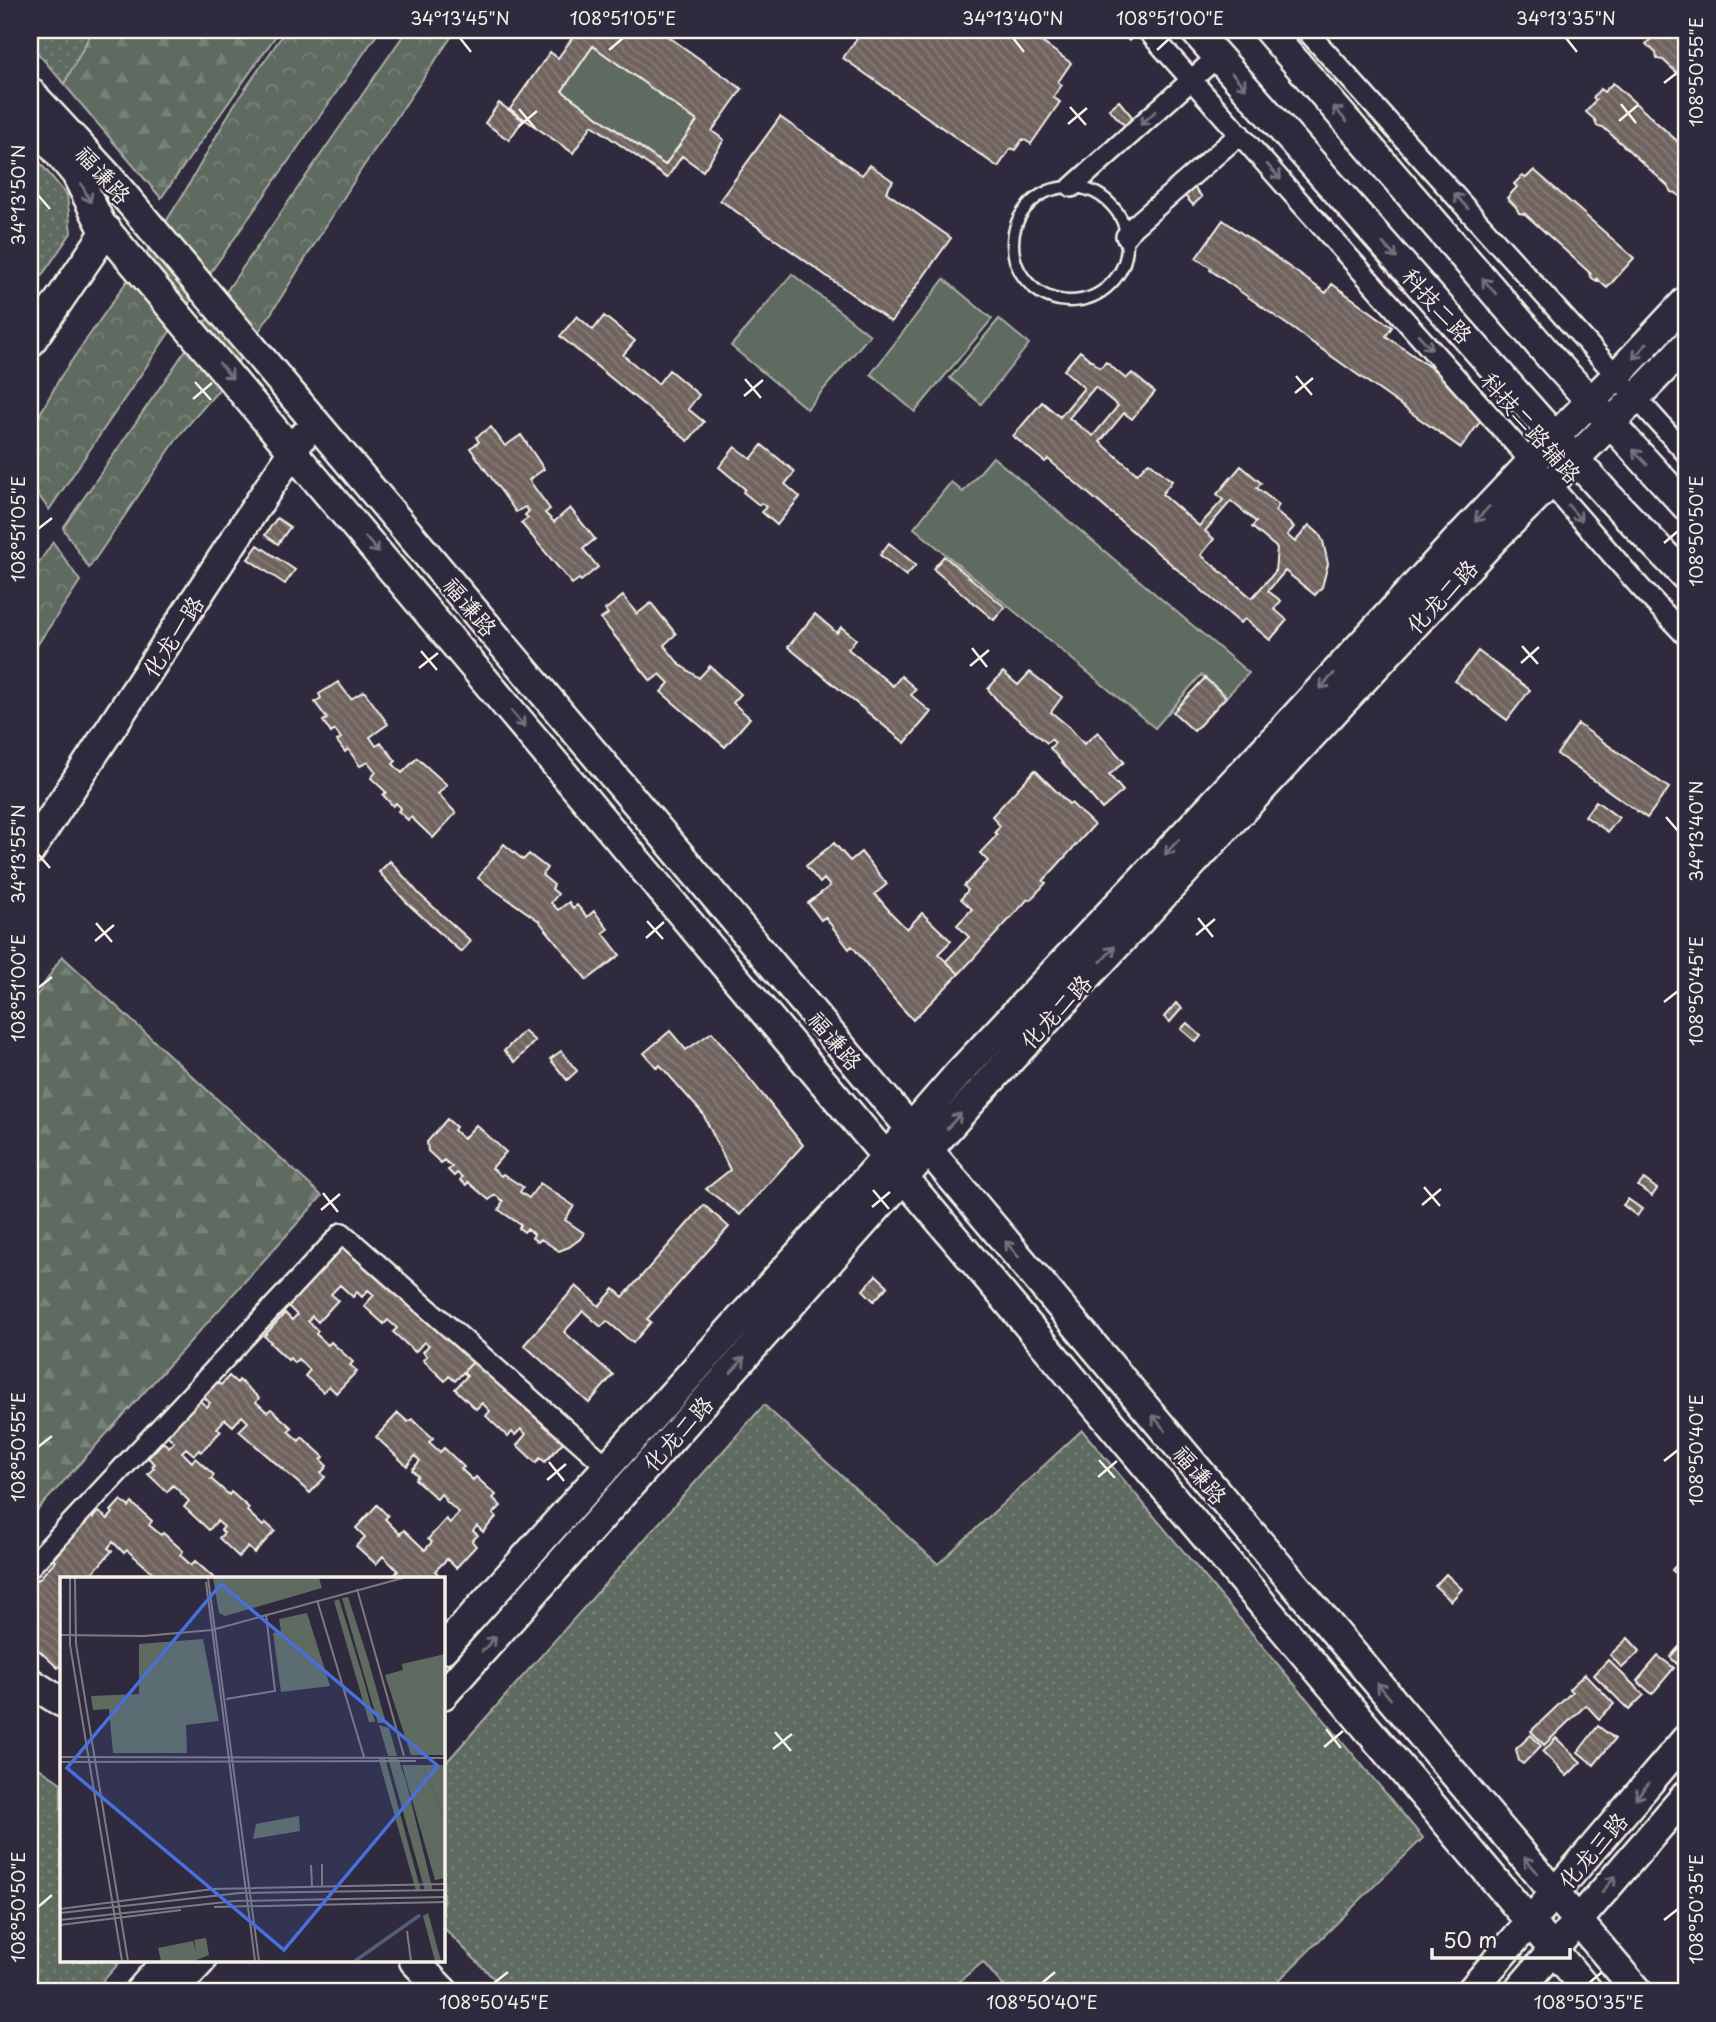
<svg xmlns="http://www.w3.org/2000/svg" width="1716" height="2022" viewBox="0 0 1716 2022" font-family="'Playpen Sans','LXGW WenKai TC',sans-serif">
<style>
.grass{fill:url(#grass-dots);stroke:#aaaea4;stroke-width:2}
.forest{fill:url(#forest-firs);stroke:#aaaea4;stroke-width:2}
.park{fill:url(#park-crowns);stroke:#aaaea4;stroke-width:2}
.pitch{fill:#5f6b61;stroke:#aaaea4;stroke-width:2}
.building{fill:url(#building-back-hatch);stroke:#f4f1e8;stroke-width:2;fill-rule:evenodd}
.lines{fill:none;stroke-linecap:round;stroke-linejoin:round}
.lane-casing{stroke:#f4f1e8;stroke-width:15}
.street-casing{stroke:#f4f1e8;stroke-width:24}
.secondary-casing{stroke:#f4f1e8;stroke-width:33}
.path{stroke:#f4f1e8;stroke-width:3.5;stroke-dasharray:5 5;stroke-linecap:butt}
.lane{stroke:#2f2a3d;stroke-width:10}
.street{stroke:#2f2a3d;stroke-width:19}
.secondary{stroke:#2f2a3d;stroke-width:28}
.oneway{stroke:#747079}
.ticks{fill:none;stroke:#f4f1e8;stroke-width:2.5}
.labels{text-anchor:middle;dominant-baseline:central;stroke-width:5;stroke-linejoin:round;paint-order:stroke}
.street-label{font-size:23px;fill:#f4f1e8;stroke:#2f2a3d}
.inset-river{fill:none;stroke:#535e7b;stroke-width:3.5}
.inset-road{fill:none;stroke:#7e7a81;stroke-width:2}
.view{fill:#486fdb;fill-opacity:0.15;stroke:#486fdb;stroke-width:3.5}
.inset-edge{fill:none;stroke:#f4f1e8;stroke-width:3.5}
.neatline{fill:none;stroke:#f4f1e8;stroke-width:2.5}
.ticks-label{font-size:18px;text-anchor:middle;fill:#f4f1e8}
</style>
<defs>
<pattern id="grass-dots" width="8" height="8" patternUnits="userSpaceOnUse" patternTransform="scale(1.75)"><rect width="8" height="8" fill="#5f6b61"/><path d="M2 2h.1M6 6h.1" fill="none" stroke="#778178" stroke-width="1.8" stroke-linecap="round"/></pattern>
<pattern id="forest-firs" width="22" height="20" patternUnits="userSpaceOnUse" patternTransform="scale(1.75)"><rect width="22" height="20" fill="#5f6b61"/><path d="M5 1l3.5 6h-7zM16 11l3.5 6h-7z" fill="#778178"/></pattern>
<pattern id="park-crowns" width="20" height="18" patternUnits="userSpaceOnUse" patternTransform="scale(1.75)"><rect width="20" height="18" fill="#5f6b61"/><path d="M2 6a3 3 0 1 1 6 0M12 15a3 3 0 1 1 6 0" fill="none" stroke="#778178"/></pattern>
<pattern id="building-back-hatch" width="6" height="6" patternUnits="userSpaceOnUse" patternTransform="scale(1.75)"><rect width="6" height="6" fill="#70645f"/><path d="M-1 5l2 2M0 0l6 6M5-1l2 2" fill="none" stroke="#857b76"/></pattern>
</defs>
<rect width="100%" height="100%" fill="#2f2a3d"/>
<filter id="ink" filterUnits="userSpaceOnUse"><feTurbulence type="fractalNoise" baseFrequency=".0143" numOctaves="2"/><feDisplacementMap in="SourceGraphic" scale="14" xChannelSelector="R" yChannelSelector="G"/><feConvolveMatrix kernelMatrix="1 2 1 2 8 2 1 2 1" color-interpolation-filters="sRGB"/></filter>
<g filter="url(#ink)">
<path class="grass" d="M30,30H93L64,84L30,44Z
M30,151L67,195L71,233L30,293Z
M764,1405L938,1564L1082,1430L1423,1838L1267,1992H1008L983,1962L946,1992H507L443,1927V1766Z
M30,1762L61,1783V1961H121L93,1992H30Z"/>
<path class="forest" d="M93,30H280L161,198L64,84Z
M62,956L322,1196L35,1513L30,1509V1006Z"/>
<path class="park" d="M286,30H380L185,309L143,258L184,193L234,105Z
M407,30H456L361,170L270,315L234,368L201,328Z
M134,271L177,321L49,510L30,483V432L61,376Z
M192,341L225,380L217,392L181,433L89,568L63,528Z
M53,542L80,581L30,656V576Z"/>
<path class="pitch" d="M593,46L697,121L665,165L562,91Z
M792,274L870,335L807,409L731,346Z
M944,279L992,319L915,412L871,374Z
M999,319L1029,344L981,404L950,378Z
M993,457L1249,673L1227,696L1201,675L1155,728L914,528L951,482L963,492Z"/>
<path class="building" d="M578,30H659L742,89L712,131L724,140L703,171L682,156L667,178L592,125L573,153L510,109L550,52L558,58ZM593,46L697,121L665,165L562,91Z
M863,30H1025L1071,63L1058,82L1062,85L1053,97L1060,102L1031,144L1023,139L1015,150L1011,148L998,167L843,58Z
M1653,30H1686V81L1663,60L1657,59L1656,53L1646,44L1656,33Z
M1613,83L1686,149L1685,201L1676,193L1671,192L1668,186L1603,127L1597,126L1595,120L1586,112L1596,100L1593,98L1600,89L1604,92Z
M1119,101L1134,119L1125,126L1109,109Z
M499,103L523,120L509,140L485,123Z
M780,117L862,175L870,165L893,181L886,192L951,238L891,322L720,200Z
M1534,170L1634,258L1607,288L1597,279V281L1592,278L1589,273H1590L1525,214L1519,213L1516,207L1507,198L1517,187L1514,184L1522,176L1526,178Z
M1188,180L1202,197L1193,205L1178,188Z
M1223,220L1326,293L1332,284L1392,327L1386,336L1489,409L1461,448L1210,270L1211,268L1196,258Z
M577,316L593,330L604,316L635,341L623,355L658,384L669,370L699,395L688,409L704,422L688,441L560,336Z
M1080,351L1100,368L1106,362L1126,379L1132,373L1155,392L1132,419L1124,413L1100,442L1137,474L1149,462L1172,481L1162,494L1199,526L1223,500L1217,494L1241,466L1261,483L1257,488L1279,505L1275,511L1294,527L1287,535L1295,542L1309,525L1319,534L1323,541L1328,564L1322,587L1315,595L1285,571L1268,591L1281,601L1274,609L1287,620L1270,640L1245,619L1240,623L1048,459L1045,462L1013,436L1042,402L1060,417L1084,388L1064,370ZM1095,387L1118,406L1093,436L1069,418ZM1231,501L1256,522L1252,527L1277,548L1275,572L1252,598L1201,555L1214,539L1205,531Z
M491,427L505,446L521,435L544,469L529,480L550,509L545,513L554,522L570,508L595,539L583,549L598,567L581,581L579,579L572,584L521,523L528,518L525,515L529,511L525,507L516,512L470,448L479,442L476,437Z
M762,445L795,472L785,484L800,497L777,525L762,512L766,507L761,503L759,505L743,492L745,489L719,467L735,447L751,459Z
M277,518L290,527L278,544L265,535Z
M889,543L916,565L906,576L880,555Z
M258,545L295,570L285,584L248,559Z
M944,556L1005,607L994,620L933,569Z
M623,596L637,614L651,603L676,634L664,645L680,665L699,678L710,666L741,694L733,703L750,718L725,747L661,692L669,683L660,674L651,681L601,619L608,614L605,610Z
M815,614L837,633L841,627L856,639L848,649L893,686L901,676L916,689L911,695L931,712L905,743L788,647Z
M1478,651L1530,690L1507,720L1455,681Z
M1003,672L1018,685L1030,672L1062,697L1051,712L1069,727L1084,744L1098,732L1124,762L1109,775L1123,791L1102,809L1050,748L1055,743L1051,739L1047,743L1001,705L988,689Z
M1205,678L1226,697L1194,731L1173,712Z
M338,682L351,699L364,691L388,724L370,737L376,746L381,743L396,761L393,764L402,773L417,758L447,785L438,794L456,813L433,838L411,817L408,820L398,811L401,808L396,803L393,806L383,795L386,792L371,778L376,772L368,762L360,766L348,749L345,752L337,741L341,738L335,730L331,733L323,721L327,719L315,702L321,698L319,694Z
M1578,724L1669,788L1647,818L1557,754Z
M1035,770L1069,804L1071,803L1094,825L1045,879L1043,881L1046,883L1030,900L1028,899L959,974L946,961L969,937L957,925L972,909L961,899L968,890L964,886L988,861L980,853L997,835L995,832L1000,826L992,816Z
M1596,801L1619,818L1608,832L1585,816Z
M834,843L850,861L861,852L887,884L875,894L892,914L907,929L922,913L951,941L938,954L959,974L913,1020L895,1000L852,946L849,949L825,917L821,920L808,903L830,886L824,879L820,883L806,866Z
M504,844L523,860L529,854L547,868L542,875L554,885L552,889L558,894L551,903L558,910L569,902L573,908L577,905L587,917L594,911L608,929L603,933L620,955L587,980L539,921L478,878Z
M390,861L420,895L471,941L461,952L408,904L379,872Z
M1176,1003L1182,1008L1170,1022L1164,1017Z
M1187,1023L1201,1036L1196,1042L1181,1029Z
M524,1031L535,1041L515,1062L504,1051Z
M670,1031L686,1050L712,1032L803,1145L740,1215L706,1189L730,1170L703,1114L660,1065L657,1068L644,1053Z
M561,1051L577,1071L567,1080L550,1059Z
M447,1119L456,1127L454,1130L463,1139L476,1125L506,1152L492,1168L501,1176L503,1174L523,1187L520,1192L529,1198L540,1183L574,1206L565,1220L584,1233L580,1239L569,1247L559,1251L541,1239L538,1242L532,1238L534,1234L527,1229L524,1232L519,1228L521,1225L499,1210L503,1201L495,1195L489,1200L468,1182L466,1185L460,1180L462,1177L457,1173L454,1176L448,1170L452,1167L444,1160L441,1163L428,1151L427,1142Z
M1644,1179L1657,1189L1652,1196L1638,1186Z
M1628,1199L1642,1209L1637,1216L1623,1205Z
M704,1205L729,1227L647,1319L651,1322L633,1343L607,1321L601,1327L583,1311L564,1332L613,1375L589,1403L524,1345L576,1286L599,1306L614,1289L623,1297Z
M343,1243L475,1360L455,1381L449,1376L445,1381L423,1360L427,1356L423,1352L429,1345L424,1342L415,1352L393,1332L397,1328L388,1320L384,1324L364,1306L374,1295L368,1290L362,1297L357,1292L353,1297L340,1285L331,1294L338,1300L318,1322L312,1316L308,1321L318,1331L316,1334L328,1345L331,1342L353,1362L350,1365L357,1371L336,1393L329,1386L323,1392L305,1376L310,1370L298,1359L294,1363L290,1358L288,1360L270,1343L271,1342L264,1336L285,1313L292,1320L297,1315L287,1305Z
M876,1275L888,1286L874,1301L863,1290Z
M475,1360L564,1441L545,1462L540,1458L536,1463L517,1445L526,1434L521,1429L515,1435L512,1432L508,1437L486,1416L490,1411L482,1403L476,1409L455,1389L467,1376L463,1372Z
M229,1376L237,1383L239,1380L259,1398L256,1402L267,1412L271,1409L292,1428L288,1431L299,1441L302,1437L324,1457L321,1460L327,1466L321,1473L325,1477L310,1493L239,1431L248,1422L242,1416L233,1426L225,1419L217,1428L221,1431L201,1452L199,1450L194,1455L186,1448L182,1452L192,1462L195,1458L214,1475L211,1479L229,1495L231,1492L249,1508L247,1511L263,1526L266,1523L275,1531L254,1553L248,1547L239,1557L219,1538L224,1533L221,1530L224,1527L217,1521L209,1530L184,1507L189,1501L173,1485L167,1492L148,1474L154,1468L152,1466L155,1464L148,1458L163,1442L169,1447L174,1442L167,1435L174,1427L172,1426L199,1400L207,1407L210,1403L204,1397L217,1382L221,1385Z
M398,1413L408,1422L412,1419L433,1438L429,1442L440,1452L444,1448L464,1467L461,1469L473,1480L476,1477L496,1495L493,1498L501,1506L493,1514L496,1517L483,1532L477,1526L473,1531L478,1535L472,1541L476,1546L456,1568L447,1559L435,1571L442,1578L441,1579H393L392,1578L398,1571L383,1556L376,1564L356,1546L365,1537L356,1528L377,1505L388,1516L385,1519L400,1534L404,1530L425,1550L432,1542L428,1539L446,1519L450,1523L459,1513L445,1500L446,1499L441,1494L437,1499L415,1479L418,1476L412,1470L420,1461L415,1456L407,1466L376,1437Z
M121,1500L129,1507L132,1503L152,1521L149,1525L161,1535L163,1533L183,1551L180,1555L191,1565L195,1561L215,1579H160L127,1550L124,1553L113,1542L108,1548L112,1551L87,1579H61V1664L58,1668L30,1642V1582L34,1577L38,1580L55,1561L53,1559L91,1516L93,1518L99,1512L108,1519L113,1513L111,1511Z
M1682,1559L1686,1563V1584L1672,1570Z
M1446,1574L1462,1589L1451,1601L1435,1586Z
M1628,1638L1640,1651L1622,1668L1610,1655Z
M1686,1639V1654L1677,1664L1670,1657Z
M1658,1656L1674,1668L1652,1694L1637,1681Z
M1608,1660L1644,1695L1629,1710L1594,1675Z
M1585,1674L1614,1704L1599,1719L1586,1705L1544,1745L1531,1731L1572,1692L1569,1689Z
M1598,1726L1615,1739L1594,1765L1578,1752Z
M1531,1735L1541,1746L1523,1764L1519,1761L1516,1749Z
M1556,1738L1581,1762L1567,1776L1543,1752Z"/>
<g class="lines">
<defs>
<path id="lane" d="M1013 244a57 57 0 1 1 114 0a57 57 0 1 1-114 0Z"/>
<path id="street" d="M1147,30L1531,462L1640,587L1686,636
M1306,30L1686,453
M1072,187L1217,57
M1126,236L1133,227L1240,134
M30,1567L342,1233L607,1466"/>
<path id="secondary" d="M1194,30L1555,437L1609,497L1686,577
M1268,30L1551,358L1686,506
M30,92L106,174L1638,1992
M30,119L76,174L101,224L1589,1992
M30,343L107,230
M30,851L302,437
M443,1649L872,1173L959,1073L1280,733L1463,534L1555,437L1617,375L1686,301
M30,1682L61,1702
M443,1695L981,1091L1496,537C1560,473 1625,411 1686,345
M414,1961L444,1992
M139,1992L166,1961
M172,1992L201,1961
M1470,1992L1686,1739
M1517,1992L1686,1795"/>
</defs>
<use href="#lane" class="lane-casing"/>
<use href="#street" class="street-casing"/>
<use href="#secondary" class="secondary-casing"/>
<path class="path" d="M1120,30L1131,42"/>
<use href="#lane" class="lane"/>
<use href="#street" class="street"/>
<use href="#secondary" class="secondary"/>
</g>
<defs><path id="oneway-shaft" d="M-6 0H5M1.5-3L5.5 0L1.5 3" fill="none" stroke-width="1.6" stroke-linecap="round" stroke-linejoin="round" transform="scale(1.75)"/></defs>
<g class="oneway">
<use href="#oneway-shaft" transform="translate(1239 81) rotate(48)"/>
<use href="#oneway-shaft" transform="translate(1340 114) rotate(-131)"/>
<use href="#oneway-shaft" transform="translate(1148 118) rotate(138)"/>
<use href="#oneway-shaft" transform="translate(1274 172) rotate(48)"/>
<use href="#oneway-shaft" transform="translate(86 193) rotate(63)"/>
<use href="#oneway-shaft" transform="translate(1461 201) rotate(-132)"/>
<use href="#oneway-shaft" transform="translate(1390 251) rotate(48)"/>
<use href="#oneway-shaft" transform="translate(1489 286) rotate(-131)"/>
<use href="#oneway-shaft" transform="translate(1425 342) rotate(48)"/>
<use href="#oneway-shaft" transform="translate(1640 351) rotate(133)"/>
<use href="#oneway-shaft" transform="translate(226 371) rotate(50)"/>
<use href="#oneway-shaft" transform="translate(1640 457) rotate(-133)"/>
<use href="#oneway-shaft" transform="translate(1575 513) rotate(49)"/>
<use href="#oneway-shaft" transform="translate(1482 514) rotate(134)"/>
<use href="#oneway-shaft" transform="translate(372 545) rotate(50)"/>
<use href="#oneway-shaft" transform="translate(1327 681) rotate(133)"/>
<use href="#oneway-shaft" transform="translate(518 719) rotate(50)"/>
<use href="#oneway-shaft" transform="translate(1172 847) rotate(133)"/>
<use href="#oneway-shaft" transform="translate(1108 954) rotate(-47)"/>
<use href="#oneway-shaft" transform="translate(954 1121) rotate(-48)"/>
<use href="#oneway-shaft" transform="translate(1012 1249) rotate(-130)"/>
<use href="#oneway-shaft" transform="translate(738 1365) rotate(-48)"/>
<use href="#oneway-shaft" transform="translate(1159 1423) rotate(-130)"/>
<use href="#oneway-shaft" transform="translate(489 1644) rotate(-48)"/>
<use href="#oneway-shaft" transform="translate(1384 1691) rotate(-130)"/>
<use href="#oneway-shaft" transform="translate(1642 1791) rotate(131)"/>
<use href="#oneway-shaft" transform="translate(1531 1865) rotate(-130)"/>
<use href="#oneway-shaft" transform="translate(1609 1884) rotate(-49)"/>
</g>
</g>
<path class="ticks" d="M460,38L471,52M1013,38L1024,52M1566,38L1577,52M609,50L623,38M1157,50L1170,38M1664,83L1678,72M1621,104L1636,123M1070,107L1086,125M519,109L535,128M1619,121L1638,105M1068,124L1087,108M518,127L537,111M38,195L50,209M1296,376L1312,395M745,379L761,398M195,382L211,400M1295,393L1313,378M744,396L763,380M193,399L212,383M38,529L52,518M1664,543L1678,531M1522,646L1538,664M972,648L987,667M421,651L437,670M1521,663L1539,647M970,666L989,650M419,668L438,653M1666,817L1678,831M38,854L50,868M1198,918L1213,937M647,921L663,939M96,923L112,942M1196,935L1215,919M646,938L664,922M95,941L114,925M38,988L52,977M1664,1002L1678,991M1424,1187L1440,1206M873,1190L889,1209M323,1193L338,1212M1422,1205L1441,1189M872,1207L890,1192M321,1210L340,1194M38,1447L52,1436M1099,1460L1115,1478M1664,1461L1678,1450M549,1462L564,1481M1098,1477L1117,1461M547,1480L566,1464M1326,1729L1341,1748M775,1732L791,1751M1324,1747L1343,1731M773,1749L792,1734M38,1907L52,1895M1664,1920L1678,1909M494,1983L508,1972M1042,1983L1055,1972M1589,1983L1602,1972"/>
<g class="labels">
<g class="street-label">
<text transform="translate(104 174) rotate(48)">福谦路</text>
<text transform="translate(1438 305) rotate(48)">科技二路</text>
<text transform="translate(1532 427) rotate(49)">科技二路辅路</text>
<text transform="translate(1441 596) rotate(-47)">化龙二路</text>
<text transform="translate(471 606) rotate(50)">福谦路</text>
<text transform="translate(172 636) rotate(-57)">化龙一路</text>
<text transform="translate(1055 1011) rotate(-47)">化龙二路</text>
<text transform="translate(836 1040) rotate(50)">福谦路</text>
<text transform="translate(677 1433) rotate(-48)">化龙二路</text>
<text transform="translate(1201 1474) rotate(50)">福谦路</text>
<text transform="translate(1592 1850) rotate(-49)">化龙三路</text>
</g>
</g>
<g transform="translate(60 1577)">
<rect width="385" height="385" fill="#2f2a3d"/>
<path d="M153,1H259L262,11L165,39L159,36ZM143,62L159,144L126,148L127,176H53L49,132L33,133L31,119L79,117V67ZM385,77V178H351L325,98L343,93L342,87ZM363,188H385V243Z" fill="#5f6b61"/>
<path d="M247,36L270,109L221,115L213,56L221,54L219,42ZM342,188H363L385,243V301L375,303Z" fill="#5f6b61"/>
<path d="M288,20L307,79L326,146H318L282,21ZM279,22L304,104L315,145H309L274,24ZM319,148L329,151L337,179H328ZM318,180L325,181L361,314H356ZM328,181H338L346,204L373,314H365ZM368,336L381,384H375L363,339Z" fill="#5f6b61"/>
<path d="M239,239L240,254L193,262L196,247ZM146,361L149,378L134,384H101L98,371L133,364L136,375L134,363Z" fill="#5f6b61"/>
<path class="inset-river" d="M295,384L360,338"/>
<path class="inset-road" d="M10,1V68L62,384M15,1L16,67L68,384M148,1L199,384M146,5L195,384M297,12L344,179M257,23L304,180M0,58L84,59L152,53L343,1M166,122L215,114L206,37M0,180L385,181M0,185L356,184M262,287V310M251,288L252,309M154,330L385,325M0,332L153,312L385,307M0,336L180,316L385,313M0,343L175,324L385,320M0,348L121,333M347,354L351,384"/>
<path class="view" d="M161,7L378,189L224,373L7,191Z"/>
<rect width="385" height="385" class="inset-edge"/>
</g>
<rect width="1716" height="2022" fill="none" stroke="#2f2a3d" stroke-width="77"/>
<path d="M1432 1948v10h138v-10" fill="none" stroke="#f4f1e8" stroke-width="3.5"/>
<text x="1443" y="1948" font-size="21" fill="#f4f1e8" stroke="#2f2a3d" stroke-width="5" paint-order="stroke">50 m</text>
<rect x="38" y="38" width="1640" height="1945" class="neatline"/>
<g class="ticks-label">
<text x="460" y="25">34°13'45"N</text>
<text x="623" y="25">108°51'05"E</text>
<text x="1013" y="25">34°13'40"N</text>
<text x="1170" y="25">108°51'00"E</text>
<text x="1566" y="25">34°13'35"N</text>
<text transform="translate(1697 72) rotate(-90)" y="6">108°50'55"E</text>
<text transform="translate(19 195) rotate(-90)" y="6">34°13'50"N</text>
<text transform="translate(19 529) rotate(-90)" y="6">108°51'05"E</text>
<text transform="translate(1697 531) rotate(-90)" y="6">108°50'50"E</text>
<text transform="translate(1697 831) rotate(-90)" y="6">34°13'40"N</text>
<text transform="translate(19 854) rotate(-90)" y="6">34°13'55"N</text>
<text transform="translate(19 988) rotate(-90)" y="6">108°51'00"E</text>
<text transform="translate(1697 991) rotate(-90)" y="6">108°50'45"E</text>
<text transform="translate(19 1447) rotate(-90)" y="6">108°50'55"E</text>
<text transform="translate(1697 1450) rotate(-90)" y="6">108°50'40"E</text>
<text transform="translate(19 1907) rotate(-90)" y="6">108°50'50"E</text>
<text transform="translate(1697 1909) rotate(-90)" y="6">108°50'35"E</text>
<text x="494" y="2009">108°50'45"E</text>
<text x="1042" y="2009">108°50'40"E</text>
<text x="1589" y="2009">108°50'35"E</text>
</g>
</svg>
